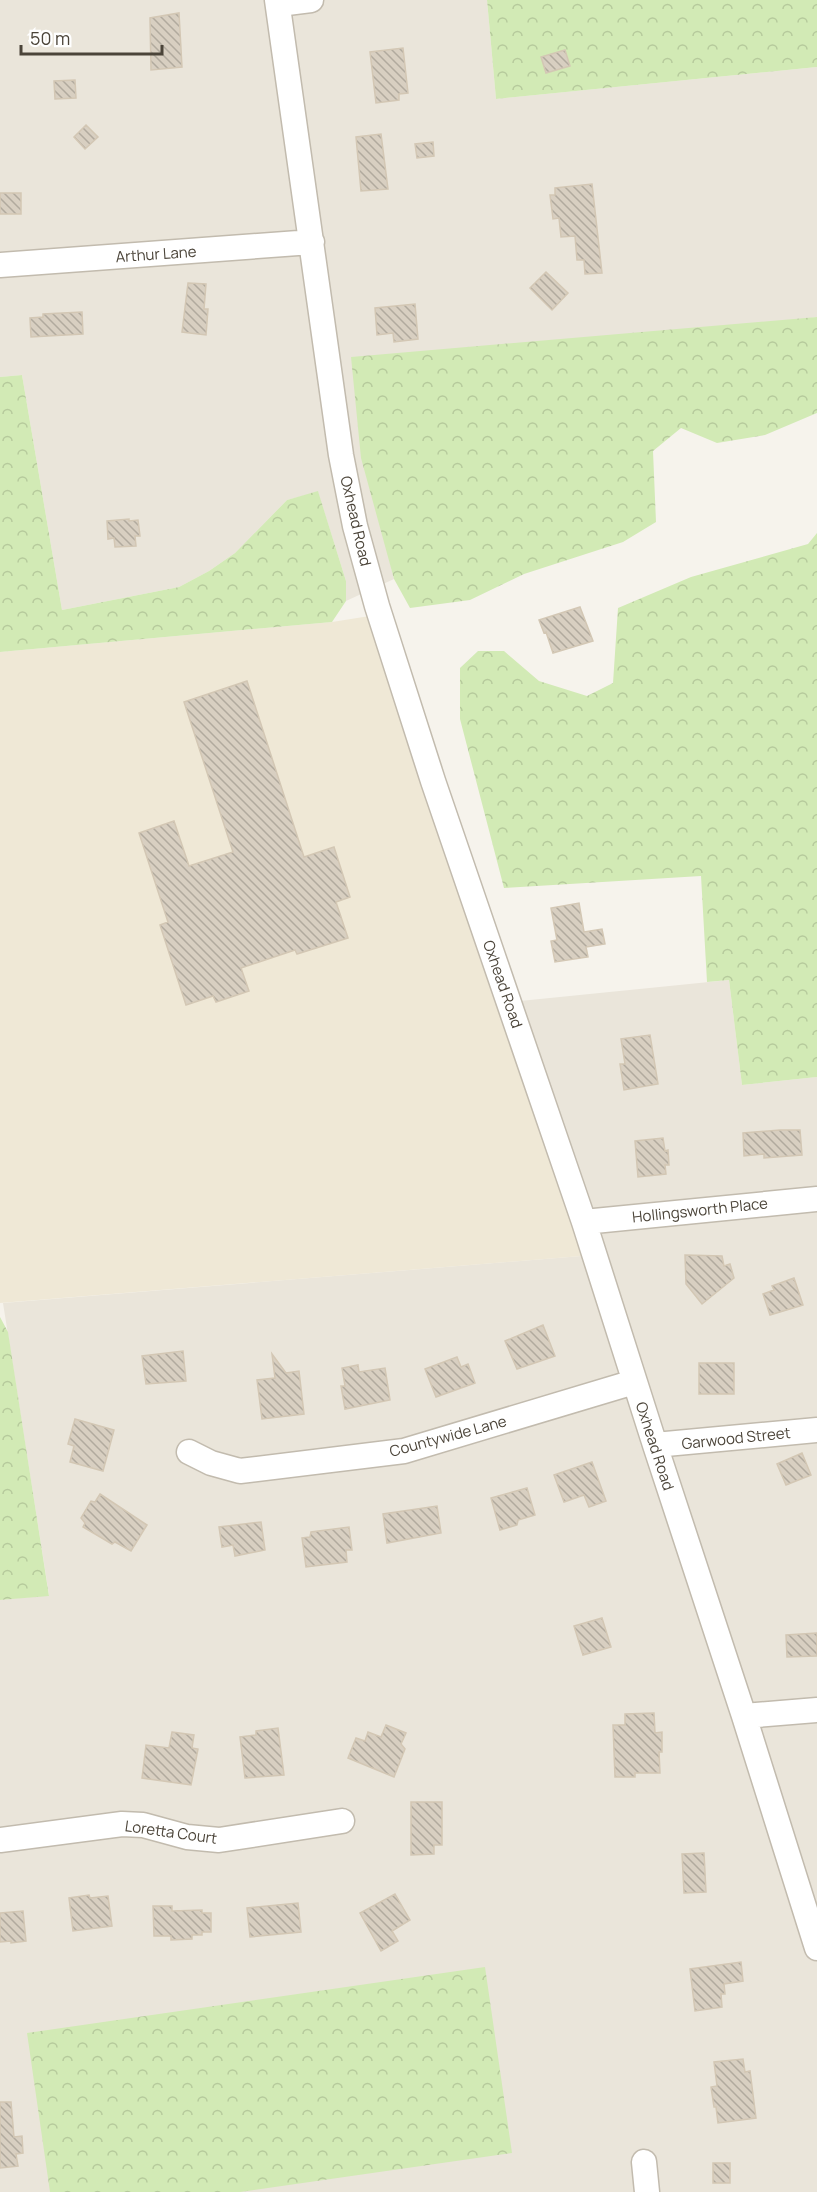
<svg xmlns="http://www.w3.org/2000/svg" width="817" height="2192" viewBox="0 0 817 2192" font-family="Manrope,sans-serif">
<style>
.residential{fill:#eae5da}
.education{fill:#efe8d6}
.forest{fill:url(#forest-crowns)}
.building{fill:url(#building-back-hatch);stroke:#d3c7b4;stroke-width:1.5}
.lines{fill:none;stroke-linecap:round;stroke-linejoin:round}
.minor-casing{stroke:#c2bbae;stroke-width:27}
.minor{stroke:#fff;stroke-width:24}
.labels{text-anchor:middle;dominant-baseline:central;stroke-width:4.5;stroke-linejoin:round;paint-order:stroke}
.street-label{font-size:15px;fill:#4b4439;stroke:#fff}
</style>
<defs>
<pattern id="forest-crowns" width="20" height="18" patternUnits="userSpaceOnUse" patternTransform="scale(1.5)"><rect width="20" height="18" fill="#d2eab5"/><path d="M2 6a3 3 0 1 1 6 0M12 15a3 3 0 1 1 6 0" fill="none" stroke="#b6ca9c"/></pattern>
<pattern id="building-back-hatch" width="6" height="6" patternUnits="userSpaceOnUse" patternTransform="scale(1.5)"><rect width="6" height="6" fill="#d8cfc1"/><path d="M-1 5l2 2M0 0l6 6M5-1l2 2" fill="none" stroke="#b1aa9e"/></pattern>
</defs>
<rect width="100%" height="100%" fill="#f6f3ec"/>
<path class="residential" d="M0,0H487L496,99L817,67V317L803,319L384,537L394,579L346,601V581L318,492L287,500L235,553L209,571L179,587L62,610L22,375L0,377Z
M729,980L742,1085L817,1077V2192H0V1600L49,1595L3,1303L594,1255L510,1002Z"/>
<path class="education" d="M376,615L594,1255L0,1303V652L332,622Z"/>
<path class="forest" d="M487,0H817V67L496,99Z
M817,317V413L765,435L717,443L681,428L653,451L656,522L623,542L524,574L470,600L410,608L394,579L361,458L351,357Z
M22,375L62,610L179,587L209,571L235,553L287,500L318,491L346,581V601L332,622L0,652V377Z
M817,533V1077L742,1085L729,980L707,982L701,876L504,888L460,719V668L478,651H504L539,681L587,696L613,683L618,608L691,577L808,544Z
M0,1317L8,1332L49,1596L0,1600Z
M485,1967L512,2153L240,2192H50L27,2033Z"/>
<path class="building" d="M179,13L182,67L151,70L150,18Z
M403,48L408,93L399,94V100L376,103L370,52Z
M565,50L570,66L546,73L541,57Z
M75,80L76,98L55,99L54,81Z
M86,125L98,137L85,149L74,137Z
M381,134L388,189L361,191L356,137Z
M433,142L434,156L417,158L415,144Z
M592,184L602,273L585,274L584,260H577L575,236L561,237L559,218L553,219L550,195H555V188Z
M0,193H21V214H0Z
M546,272L568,293L552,310L530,288Z
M188,283L206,284L204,309H208L206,335L182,332Z
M415,304L418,339L394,342L393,333L377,335L375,308Z
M82,312L83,334L31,337L30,318L43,317V314Z
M129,519V521L138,520L140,536H135L136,546L115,547L114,538L108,539L107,521Z
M580,607L593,641L553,653L546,632L544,633L539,620Z
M247,681L304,857L334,847L350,897L336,902L348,938L297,954L295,950L241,968L249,991L216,1002L213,996L186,1005L160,925L168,922L139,833L174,821L189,866L233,852L184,702Z
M579,903L584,932L602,929L605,944L586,947L588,957L555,962L551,941L557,940L551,908Z
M650,1035L658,1084L624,1090L620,1064H625L621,1039Z
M780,1130H800L802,1155L764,1158V1154L744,1156L743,1133Z
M663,1138L665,1151L668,1150L669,1165H665L666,1174L638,1177L635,1141Z
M685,1255L722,1256L724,1266L730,1264L734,1278L702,1304L686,1284Z
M794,1278L803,1305L770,1315L763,1294L774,1290L772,1286Z
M543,1325L555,1356L517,1369L505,1341Z
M183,1351L186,1381L146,1384L142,1356Z
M272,1354L286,1373L299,1371L304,1414L262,1419L257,1380L275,1378Z
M457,1357L461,1367L468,1364L475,1383L436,1397L425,1369Z
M699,1363H734V1394H699Z
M358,1365L359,1372L385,1368L390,1400L345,1409L341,1386H345L342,1368Z
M75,1419L114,1430L103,1471L70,1462L74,1446L68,1444Z
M802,1453L811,1475L786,1485L777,1464Z
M592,1462L606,1501L589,1507L584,1495L564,1502L554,1475Z
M527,1488L535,1515L518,1520L517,1525L500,1530L491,1498Z
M100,1494L147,1525L131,1551L115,1542L112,1544L83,1527L85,1523L81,1518L91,1501L95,1502Z
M437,1506L441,1533L387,1543L383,1514Z
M261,1522L265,1550L235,1556L233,1545L222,1547L219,1527Z
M349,1527L352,1550H346L347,1562L306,1567L302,1538L310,1537L311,1532Z
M602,1618L611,1647L583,1655L574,1626Z
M817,1633V1656L787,1657L786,1635Z
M654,1713L655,1733L662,1732V1752H659L660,1773H635V1777H615L613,1725H625V1714Z
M386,1725L406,1733L401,1744L405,1749L394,1777L348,1758L356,1738L365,1741L368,1732L381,1737Z
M278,1728L284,1775L245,1778L240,1737L256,1735V1731Z
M172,1732L194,1735L192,1748L198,1749L191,1785L142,1778L146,1745L169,1748Z
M411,1802H442V1845H434V1854L411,1855Z
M704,1853L706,1892L684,1893L682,1854Z
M395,1894L410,1920L392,1931L398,1941L381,1951L360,1913Z
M89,1895L90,1898L108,1896L112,1926L73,1931L69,1898Z
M298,1903L301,1932L250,1937L247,1908Z
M153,1906H172V1911L202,1910V1913H211V1932H202V1935H192V1939L171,1940V1936H154Z
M23,1911L26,1941L11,1943V1941L0,1942V1913Z
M741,1962L743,1981L724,1984L725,1994H721L722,2007L695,2011L690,1969Z
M743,2059L745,2072L750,2071L756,2118L718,2123L716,2107H714L711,2087L717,2086L714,2062Z
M0,2102H11L14,2137L22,2136L23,2153L16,2154L18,2166L0,2168Z
M713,2163H730V2183H713Z"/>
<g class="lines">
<defs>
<path id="minor" d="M277,0L341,455L355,526L377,606L433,781L584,1222L655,1445L744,1716L817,1948
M279,0V4L311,0
M0,265L312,242
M584,1222L817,1199
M655,1445L817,1430
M189,1452L211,1463L240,1471L404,1451L634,1382
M744,1716L817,1710
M0,1840L122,1824L143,1825L187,1837L219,1840L342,1821
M644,2162L647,2192"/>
</defs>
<use href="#minor" class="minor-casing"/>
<use href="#minor" class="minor"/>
</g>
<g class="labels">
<g class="street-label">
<text transform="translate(156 254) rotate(-4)">Arthur Lane</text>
<text transform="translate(356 521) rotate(77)">Oxhead Road</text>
<text transform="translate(503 984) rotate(71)">Oxhead Road</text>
<text transform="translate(700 1210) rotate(-6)">Hollingsworth Place</text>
<text transform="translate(448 1436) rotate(-15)">Countywide Lane</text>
<text transform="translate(736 1438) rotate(-6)">Garwood Street</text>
<text transform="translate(655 1446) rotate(72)">Oxhead Road</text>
<text transform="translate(171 1832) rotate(8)">Loretta Court</text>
</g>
</g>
<path d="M21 45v9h141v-9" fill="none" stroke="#4b4439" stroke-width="3"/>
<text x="30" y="45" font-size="18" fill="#4b4439" stroke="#ffffff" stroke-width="4.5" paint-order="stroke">50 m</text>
</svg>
